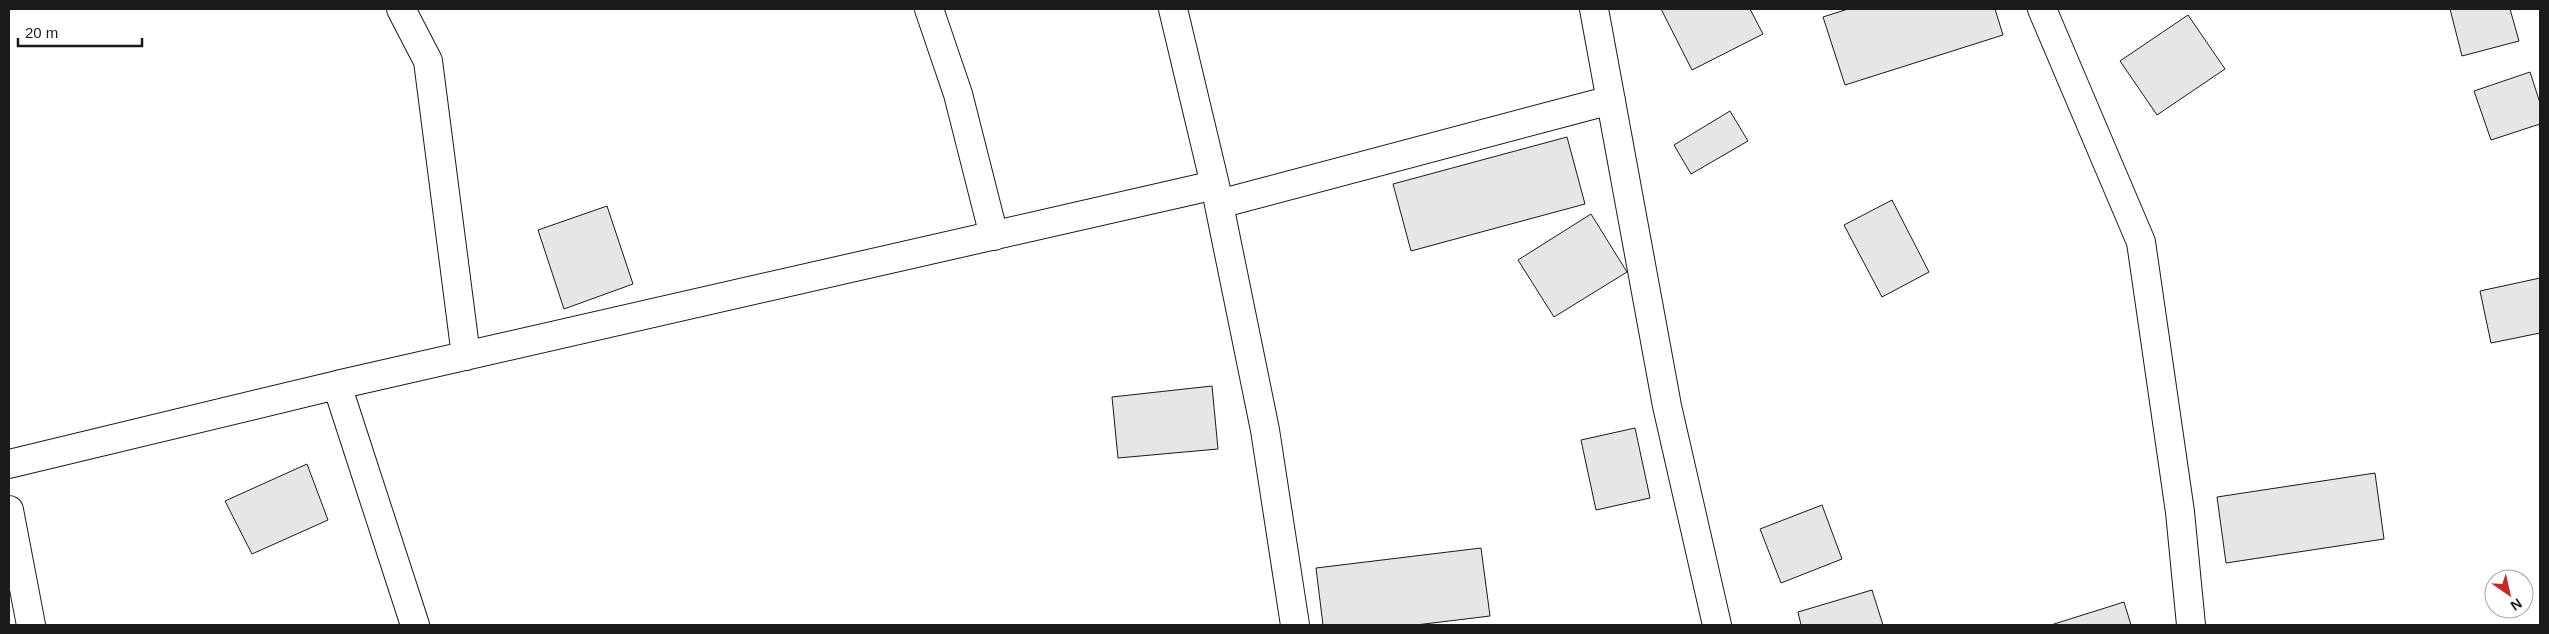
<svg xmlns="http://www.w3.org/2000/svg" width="2549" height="634" viewBox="0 0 2549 634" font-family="Arial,sans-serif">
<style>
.building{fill:#e6e6e6;stroke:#1a1a1a}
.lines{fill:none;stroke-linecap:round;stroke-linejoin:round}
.minor-casing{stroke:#1a1a1a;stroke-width:30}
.minor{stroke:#fff;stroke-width:28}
</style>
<rect width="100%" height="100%" fill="#fff"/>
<path class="building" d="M1661,9H1750L1763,34L1692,70Z
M1848,9H1995L2003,35L1845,85L1823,17Z
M2450,9H2510L2519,41L2462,56Z
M2188,15L2225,69L2157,115L2120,61Z
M2530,72L2540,103V124L2491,140L2474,91Z
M1730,111L1748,141L1691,174L1674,145Z
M1567,137L1585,204L1411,251L1393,184Z
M1892,200L1929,272L1882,297L1844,225Z
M607,206L633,284L564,309L538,230Z
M1591,214L1627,272L1554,317L1518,260Z
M2540,278V333L2491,343L2480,291Z
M1212,386L1218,449L1118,458L1112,397Z
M1635,428L1650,498L1596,510L1581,440Z
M307,464L328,520L252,554L225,501Z
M2375,473L2384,539L2226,563L2217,497Z
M1822,505L1842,559L1781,583L1760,529Z
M1481,548L1490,616L1416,625H1323L1316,568Z
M1872,590L1883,625H1801L1798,612Z
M2124,602L2131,625H2051Z"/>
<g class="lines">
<defs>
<path id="minor" d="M401,9L428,61L466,356
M929,9L958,94L994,236
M1173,9L1215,185L1265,430L1295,625
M1594,9L1667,406L1717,625
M2042,9L2141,242L2180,512L2191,625
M1219,204L1611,100
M9,464L337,385
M9,510L31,625
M415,625L337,385L1215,185"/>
</defs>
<use href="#minor" class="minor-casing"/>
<use href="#minor" class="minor"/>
</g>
<rect width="2549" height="634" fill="none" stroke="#1a1a1a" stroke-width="20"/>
<g transform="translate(2509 594) rotate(146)"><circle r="24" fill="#ffffff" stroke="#a3a3a3"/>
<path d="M0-4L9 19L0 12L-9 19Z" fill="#c62828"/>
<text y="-8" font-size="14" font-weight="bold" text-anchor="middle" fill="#1a1a1a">N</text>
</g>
<path d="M18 38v8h124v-8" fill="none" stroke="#1a1a1a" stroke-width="2.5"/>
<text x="25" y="38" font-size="15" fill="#1a1a1a" stroke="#ffffff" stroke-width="4" paint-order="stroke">20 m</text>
</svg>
